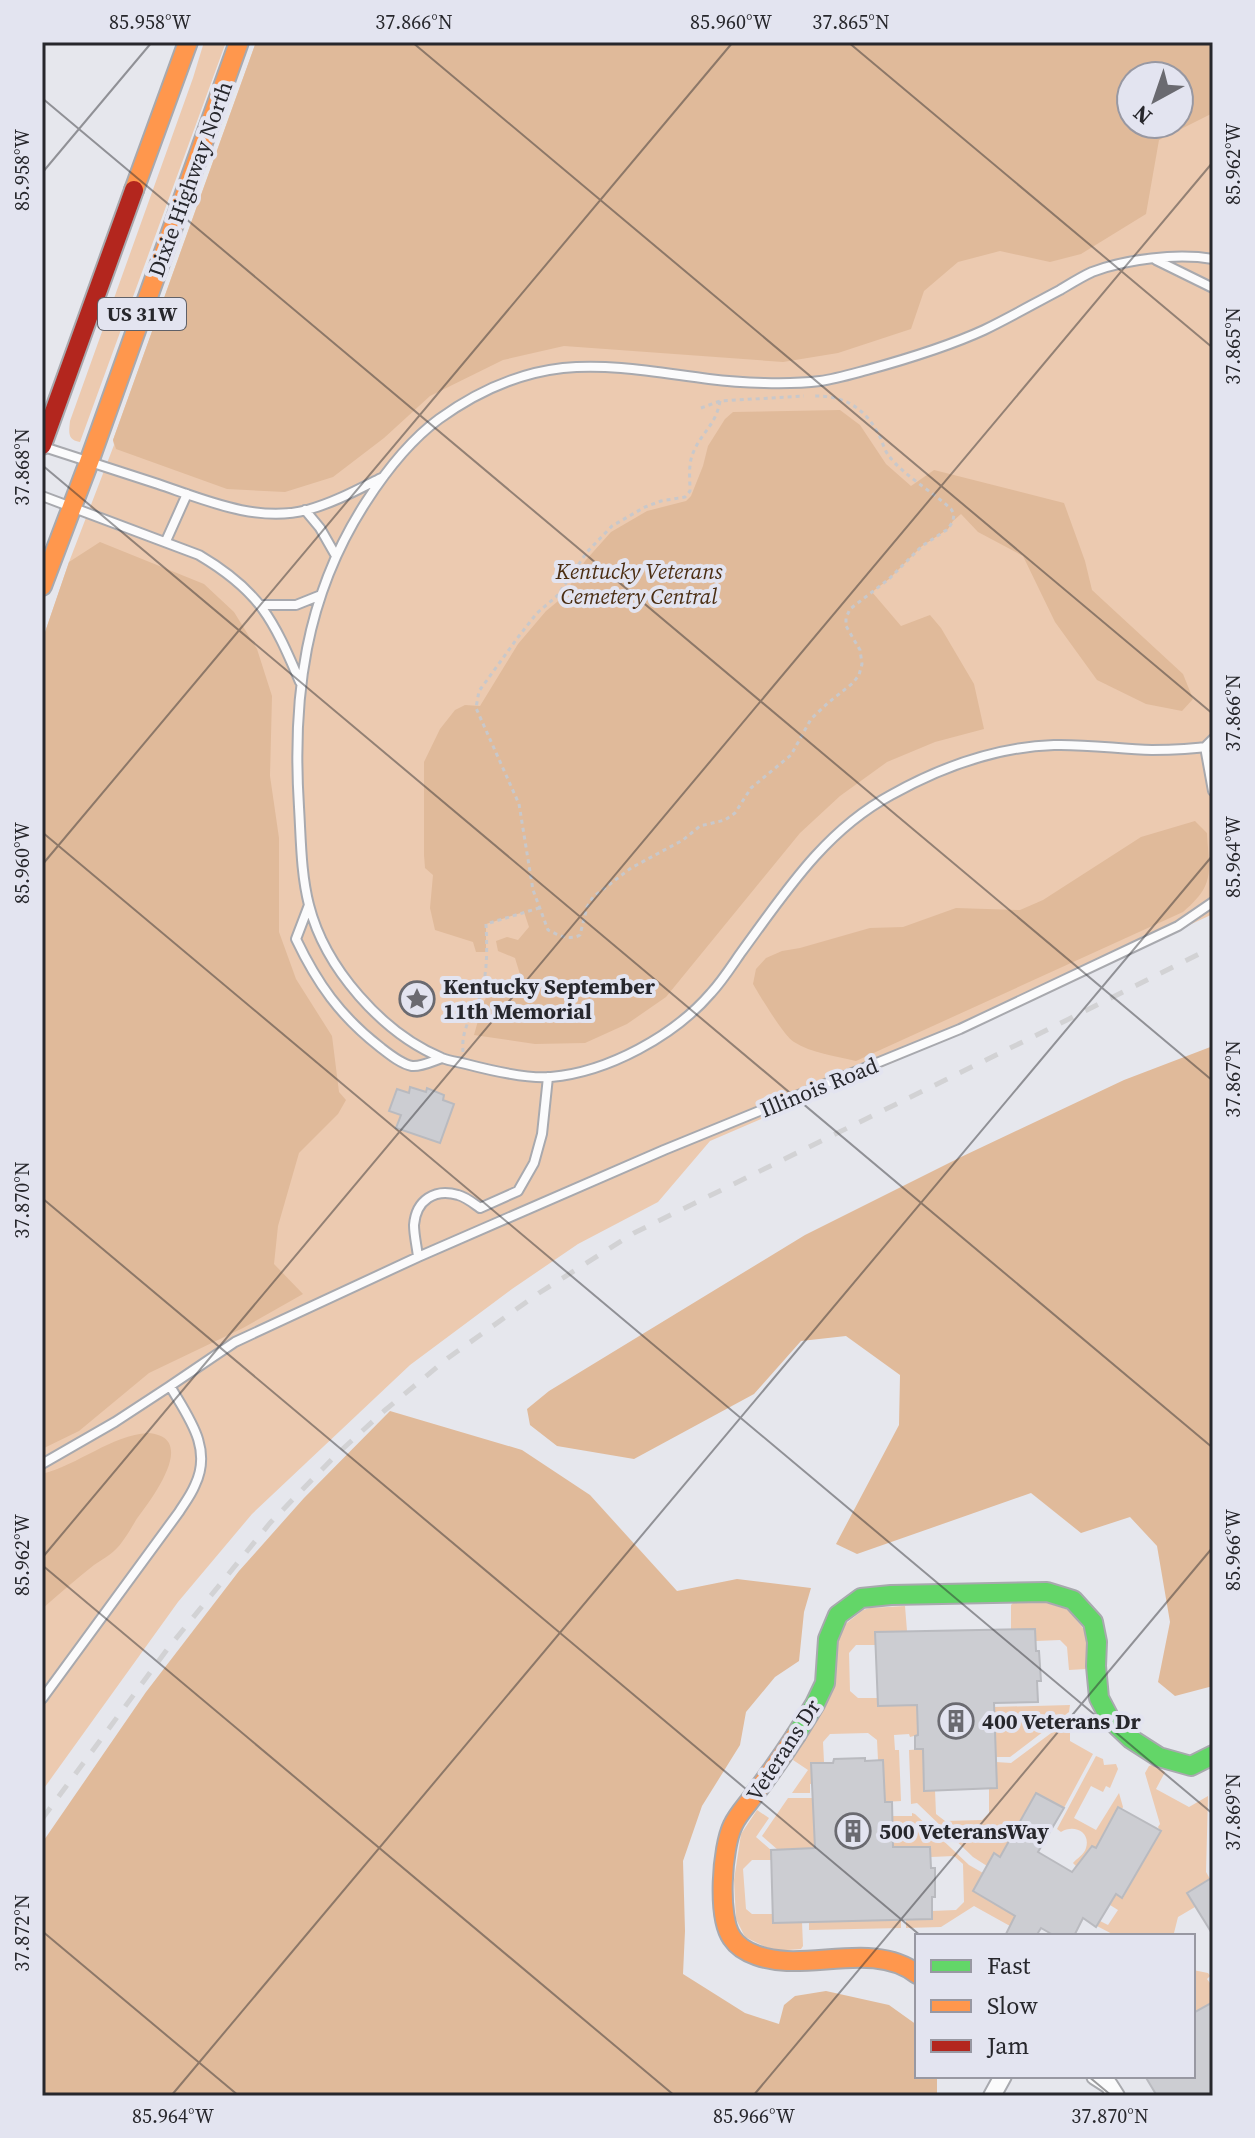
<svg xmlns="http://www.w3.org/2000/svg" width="1255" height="2138" viewBox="0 0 1255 2138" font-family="'Source Serif 4',serif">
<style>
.green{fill:#eccab0;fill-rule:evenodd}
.forest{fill:#e0ba9a;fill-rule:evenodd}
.building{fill:#cccdd2;stroke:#b9babf;stroke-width:2}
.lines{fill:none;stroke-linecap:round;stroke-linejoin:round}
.lane-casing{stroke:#a8a9ae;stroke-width:12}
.street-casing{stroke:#a8a9ae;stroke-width:20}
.fast-casing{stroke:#a8a9ae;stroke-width:22}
.slow-casing{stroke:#a8a9ae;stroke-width:22}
.jam-casing{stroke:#a8a9ae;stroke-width:22}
.path{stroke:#c8c8cb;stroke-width:3;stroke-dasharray:4 4;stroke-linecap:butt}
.lane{stroke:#fbfbfc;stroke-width:8}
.street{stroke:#fbfbfc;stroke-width:16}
.fast{stroke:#63d668;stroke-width:18}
.slow{stroke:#ff974d;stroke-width:18}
.jam{stroke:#b3261e;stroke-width:18}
.rail{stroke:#d2d2d4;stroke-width:5;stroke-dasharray:14 14;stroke-linecap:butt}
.ticks{fill:none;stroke:#27272c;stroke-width:2;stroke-opacity:0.45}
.labels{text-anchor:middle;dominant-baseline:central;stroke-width:8;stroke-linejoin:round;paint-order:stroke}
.shield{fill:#e3e4f0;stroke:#5f6067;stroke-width:2}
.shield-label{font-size:20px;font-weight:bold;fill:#27272c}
.street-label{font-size:22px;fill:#27272c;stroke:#e3e4f0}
.park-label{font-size:22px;font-style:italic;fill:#4b2e13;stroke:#e3e4f0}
.poi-label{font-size:22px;font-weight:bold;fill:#27272c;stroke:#e3e4f0;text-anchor:start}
.neatline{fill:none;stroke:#27272c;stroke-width:3}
.ticks-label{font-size:20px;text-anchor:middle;fill:#27272c}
</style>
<rect width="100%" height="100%" fill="#e6e7ed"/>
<path class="green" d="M204,42H226L80,442C67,440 69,432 70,421L193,78Z
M256,42H1213V914L896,1061L710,1141L658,1202L578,1244L512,1289L410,1365L252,1514L178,1602L42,1791V641L69,562L114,445L113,440ZM1131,76H1179V124H1131Z
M1044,1602L1069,1610L1086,1632V1669L1069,1670L1067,1647L1060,1640L1036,1641L1035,1629H1011V1605L1013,1603Z
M905,1606L907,1631L876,1632V1645H856L849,1653L850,1691L858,1698H878L917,1705L918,1735L910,1737L909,1734L894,1735L895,1750H899L901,1801L885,1802L883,1761L878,1760L877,1740L868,1733L830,1734L823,1742L824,1762L811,1763L812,1784H810V1793H792L808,1770L793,1760L843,1626L863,1610L870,1608Z
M1070,1705L1069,1712L1010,1757H996L994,1707Z
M1070,1719V1741L1093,1754L1064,1808L1036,1793L1000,1857L994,1853L987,1866L973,1857L917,1803L911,1804L909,1750L923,1749L924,1790H935L936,1814L945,1821L982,1820L989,1813V1788H997L996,1762L1011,1763Z
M1096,1756L1103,1759L1104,1765L1116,1764L1118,1769L1110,1788L1106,1786L1103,1792L1091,1786L1074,1818L1096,1830L1119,1793L1123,1807L1122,1809L1118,1808L1096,1848L1091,1846L1072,1872L1076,1866L1073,1863C1077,1858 1084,1855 1086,1848C1091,1831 1073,1824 1061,1832L1057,1829Z
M1152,1765L1165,1772L1156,1789L1189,1807L1208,1796L1206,1872L1210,1879L1187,1893L1195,1907L1178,1917L1174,1933L1175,1936H1116L1097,1926L1100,1921L1108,1925L1118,1910L1110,1905L1116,1894L1123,1898L1160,1831L1158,1827L1160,1824L1145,1773L1149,1766Z
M788,1798H813L815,1848L778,1850L762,1836Z
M757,1810L769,1818L756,1837L771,1850V1860H752L743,1869L746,1909L752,1914H772L773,1922H802L803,1946L801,1949L774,1951L745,1937L736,1919L734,1880L741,1834Z
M912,1813L915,1814L969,1865L983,1873L973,1891L1015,1916L1010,1926L974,1906L941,1927L906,1928V1920L932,1919V1911L956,1910L964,1902L963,1864L954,1856L931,1857L930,1847H893L892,1816H912Z
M901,1920V1928L809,1930V1922Z
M1193,1970L1208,1973L1210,1976L1207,1979L1213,1987V2002L1194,2014Z"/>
<path class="forest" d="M256,42H1213V113L1159,140L1146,214L1081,254L1050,262L1000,251L958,262L924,291L911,329L838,353L783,362L564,346L503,360L430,396L384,438L333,477L285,492L227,489L116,449L113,440ZM1131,76H1179V124H1131Z
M840,410L860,425L886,464L911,486L934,470L1064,503L1085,561L1092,590L1183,674L1193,699L1182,711L1146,704L1097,680L1055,622L1023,556L978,532L961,514L953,521L948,529L922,546L889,579L872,592L901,626L930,615L941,628L974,684L984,729L935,742L887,762L840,796L800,833L666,997L627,1024L585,1043L535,1044L474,1035L483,1003L491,989L510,996L522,981L515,958L498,951L496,941L507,937L518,940L529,927L524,912L486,924V952H476L473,942L435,930L430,908L433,875L425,868L424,855V762L440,729L455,710L465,705L480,706L518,644L546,611L563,597L585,561L611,532L647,511L686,501L691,496L703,466L708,446L725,419L733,412Z
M100,542L204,584L234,612L257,649L272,696L270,776L279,838V932L296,979L332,1036L339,1092L346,1100L338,1114L299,1153L278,1226L274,1264L303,1294L243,1328L149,1373L79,1431L42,1449V641L69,562Z
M1195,821L1207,833C1209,872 1216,884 1183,912L856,1061C836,1056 811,1053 794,1042C784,1036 760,996 753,984L756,969L766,958L782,951L800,948L870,928L903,927L956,908L1020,910L1043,900L1141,837Z
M1213,1046V1686L1175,1696L1158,1682L1170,1622L1157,1546L1130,1517L1081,1533L1031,1493L857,1554L836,1544L899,1425L900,1375L846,1336L801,1341L754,1394L634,1459L557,1446L530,1425L527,1409L549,1391L805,1235L961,1157L1124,1080Z
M390,1411L522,1450L590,1495L677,1591L737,1579L811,1588L804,1612L799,1661L775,1677L746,1712L740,1745L702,1806L683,1861L685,1931L683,1974L745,2013L779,2024L784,2005L795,1996L826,1991L889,2005L917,2025V2076H937V2096H42V1843L146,1692L239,1571L304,1498Z
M148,1433C200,1437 150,1501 136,1520C130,1530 123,1543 114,1551C109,1556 101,1560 94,1565C76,1579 59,1594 42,1609V1474C78,1465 112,1435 148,1433Z"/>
<path class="building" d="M410,1087L426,1092L427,1088L444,1095L443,1100L454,1104L440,1143L396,1128L401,1115L389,1111L397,1089L409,1093Z
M1035,1629L1036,1651H1039L1041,1681H1037L1038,1702L994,1703L997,1788L924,1791L923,1749H915V1736L918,1735L917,1705L878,1706L875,1632Z
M865,1758V1761L883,1760L885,1802H892L893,1847H930L931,1868H935V1897H932V1919L773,1923L771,1850L815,1848L811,1763H833L834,1759Z
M1036,1793L1064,1808L1038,1852L1072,1872L1092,1846L1096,1848L1118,1807L1161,1831L1122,1898L1116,1894L1096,1927L1083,1918L1074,1936H1055L1041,1928L1036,1936H1005L1015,1916L973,1891L994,1853L1000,1857Z
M1213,1877V1935L1187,1893Z
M1213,2002V2096H1157L1145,2076H1193V2013Z"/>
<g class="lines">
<defs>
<path id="lane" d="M1213,259C1177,253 1126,259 1092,272C1081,277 1070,284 1060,290C1035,303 1009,318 984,330C947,347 907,359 867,370C852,374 835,379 820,381C788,385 741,383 709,379C661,373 611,363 563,368C518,373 475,393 439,419C409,441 386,471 366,502C305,596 292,697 299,807C301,840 301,874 309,905C325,968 382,1033 442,1058C450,1061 458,1062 466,1064C489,1070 528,1079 551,1077C608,1072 674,1036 711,993C722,981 731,967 740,954C784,894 824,831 891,795C941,767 996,747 1054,745C1086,744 1119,749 1152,750C1172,750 1193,749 1213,746
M1156,260L1213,288
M47,448C84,460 121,472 158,484C205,500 257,523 307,510C333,503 357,490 381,478
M42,496L199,555C260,591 273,619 300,682
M305,510L320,528L336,556
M166,541L187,494
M261,605H296L321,595
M1213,739L1205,747L1213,791
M309,905L296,939C317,983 340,1016 380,1047C389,1054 401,1064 412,1066C421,1067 433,1061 442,1058
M418,1257C417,1247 414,1235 414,1225C416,1200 435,1188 458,1195C466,1197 473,1203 480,1208L518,1191L534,1163L542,1134L548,1077
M42,1464L115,1422L170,1386
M42,1699L179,1512C184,1504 191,1495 195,1485C213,1448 188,1417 170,1386L235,1342L418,1257L664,1150L960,1029L1178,926L1213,902"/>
<path id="street" d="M1095,2076L1109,2085L1116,2096
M992,2096L1003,2076"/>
<path id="fast" d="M796,1735L815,1704L825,1683L828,1639L838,1615L861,1598L891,1595L1047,1592L1073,1600L1093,1622L1097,1642L1096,1666L1099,1698L1110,1719L1131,1739L1159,1757L1191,1766L1213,1755"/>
<path id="slow" d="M134,190L188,42
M42,586L89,462L239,42
M796,1735C783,1755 769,1775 754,1795C748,1804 738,1814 733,1825C722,1847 717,1917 732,1938C743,1955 769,1960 787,1961C829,1963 881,1946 917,1974"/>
<path id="jam" d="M42,445L134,190"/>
</defs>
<use href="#lane" class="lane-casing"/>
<use href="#street" class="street-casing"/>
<use href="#fast" class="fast-casing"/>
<use href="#slow" class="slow-casing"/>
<use href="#jam" class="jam-casing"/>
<path class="path" d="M720,401C716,425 701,433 693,453C688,465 690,478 690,491L685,497L661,501L645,507L612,526L587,552L557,596L537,613L519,636L479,691L476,708L519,804L533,890L548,930C558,935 569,941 580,935L587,907L593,897L631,868L683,840L700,826L725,820L735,813L751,788L791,755L811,719L829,702L853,683L859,675L862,664L860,650L846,626V618L850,609L889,579L922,546L948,529L953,521L954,514L951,509C933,492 903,475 889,456C884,450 882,440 878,433C863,406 842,395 812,396
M701,408L720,401L804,396
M463,1052C461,1028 472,1017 480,996C488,973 487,948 486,924L539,908"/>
<use href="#lane" class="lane"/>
<use href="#street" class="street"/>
<use href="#fast" class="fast"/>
<use href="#slow" class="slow"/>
<use href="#jam" class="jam"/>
<path class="rail" d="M42,1819L169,1647L270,1523L335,1456L384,1411L448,1358L539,1293L634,1233L1057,1025L1213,947"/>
</g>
<path class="ticks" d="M412,42L1213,714M848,42L1213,348M42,98L1213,1081M42,173L152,42M42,465L1213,1448M42,832L1213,1814M42,865L733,42M42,1198L921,1936M42,1558L1213,162M42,1565L675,2096M42,1931L239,2096M1088,2076L1112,2096M171,2096L1213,855M753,2096L1213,1547"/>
<defs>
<symbol id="sight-ring" viewBox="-11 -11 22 22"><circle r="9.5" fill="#e3e4f0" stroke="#6a6a70" stroke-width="1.5"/><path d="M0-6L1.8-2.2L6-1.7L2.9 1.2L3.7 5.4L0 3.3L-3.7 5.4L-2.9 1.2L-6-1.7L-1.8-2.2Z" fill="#6a6a70"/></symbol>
<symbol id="building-ring" viewBox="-11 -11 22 22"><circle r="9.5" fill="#e3e4f0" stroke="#6a6a70" stroke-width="1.5"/><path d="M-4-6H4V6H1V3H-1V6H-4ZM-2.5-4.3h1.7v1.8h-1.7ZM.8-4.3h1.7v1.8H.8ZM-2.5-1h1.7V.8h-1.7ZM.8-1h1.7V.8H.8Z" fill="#6a6a70"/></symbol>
</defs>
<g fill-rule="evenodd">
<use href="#sight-ring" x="397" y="979" width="40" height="40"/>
<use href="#building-ring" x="936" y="1701" width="40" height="40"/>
<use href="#building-ring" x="833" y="1811" width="40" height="40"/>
</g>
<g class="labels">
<rect class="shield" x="98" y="298" width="88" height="32" rx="6"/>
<g class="shield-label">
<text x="142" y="314">US 31W</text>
</g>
<g class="street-label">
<text transform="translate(190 179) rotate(-70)">Dixie Highway North</text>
<text transform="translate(819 1087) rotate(-22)">Illinois Road</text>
<text transform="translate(783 1750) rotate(-57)">Veterans Dr</text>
</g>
<g class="park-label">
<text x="639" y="571">Kentucky Veterans<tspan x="639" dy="25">Cemetery Central</tspan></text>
</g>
<g class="poi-label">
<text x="443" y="986">Kentucky September<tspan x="443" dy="25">11th Memorial</tspan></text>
<text x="982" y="1721">400 Veterans Dr</text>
<text x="879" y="1831">500 VeteransWay</text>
</g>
</g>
<rect width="1255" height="2138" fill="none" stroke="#e3e4f0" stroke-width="88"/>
<rect x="915" y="1934" width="280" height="144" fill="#e3e4f0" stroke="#9898a2" stroke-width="2"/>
<rect x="931" y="1960" width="40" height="12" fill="#63d668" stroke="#9898a2" stroke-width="2"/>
<text x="987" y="1974" font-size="24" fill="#27272c">Fast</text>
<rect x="931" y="2000" width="40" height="12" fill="#ff974d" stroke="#9898a2" stroke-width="2"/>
<text x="987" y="2014" font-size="24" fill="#27272c">Slow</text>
<rect x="931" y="2040" width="40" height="12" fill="#b3261e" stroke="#9898a2" stroke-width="2"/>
<text x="987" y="2054" font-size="24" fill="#27272c">Jam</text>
<g transform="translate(1155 100) rotate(220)"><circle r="38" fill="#e3e4f0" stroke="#9898a2" stroke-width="2"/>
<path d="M0-6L14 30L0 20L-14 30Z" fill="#6a6a70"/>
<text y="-12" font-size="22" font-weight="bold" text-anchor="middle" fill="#27272c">N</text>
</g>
<rect x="44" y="44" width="1167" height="2050" class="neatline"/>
<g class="ticks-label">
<text x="150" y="29">85.958°W</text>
<text x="414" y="29">37.866°N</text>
<text x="731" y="29">85.960°W</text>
<text x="851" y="29">37.865°N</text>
<text transform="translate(1233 164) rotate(-90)" y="7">85.962°W</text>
<text transform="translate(22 170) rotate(-90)" y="7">85.958°W</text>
<text transform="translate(1233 346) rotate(-90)" y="7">37.865°N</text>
<text transform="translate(22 467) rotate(-90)" y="7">37.868°N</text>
<text transform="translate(1233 713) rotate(-90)" y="7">37.866°N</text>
<text transform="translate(1233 857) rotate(-90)" y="7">85.964°W</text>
<text transform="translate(22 863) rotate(-90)" y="7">85.960°W</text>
<text transform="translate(1233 1079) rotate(-90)" y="7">37.867°N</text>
<text transform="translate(22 1200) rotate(-90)" y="7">37.870°N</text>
<text transform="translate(1233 1550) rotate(-90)" y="7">85.966°W</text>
<text transform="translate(22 1555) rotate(-90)" y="7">85.962°W</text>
<text transform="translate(1233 1812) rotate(-90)" y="7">37.869°N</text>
<text transform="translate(22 1933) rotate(-90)" y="7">37.872°N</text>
<text x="173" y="2123">85.964°W</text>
<text x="754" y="2123">85.966°W</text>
<text x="1110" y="2123">37.870°N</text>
</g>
</svg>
